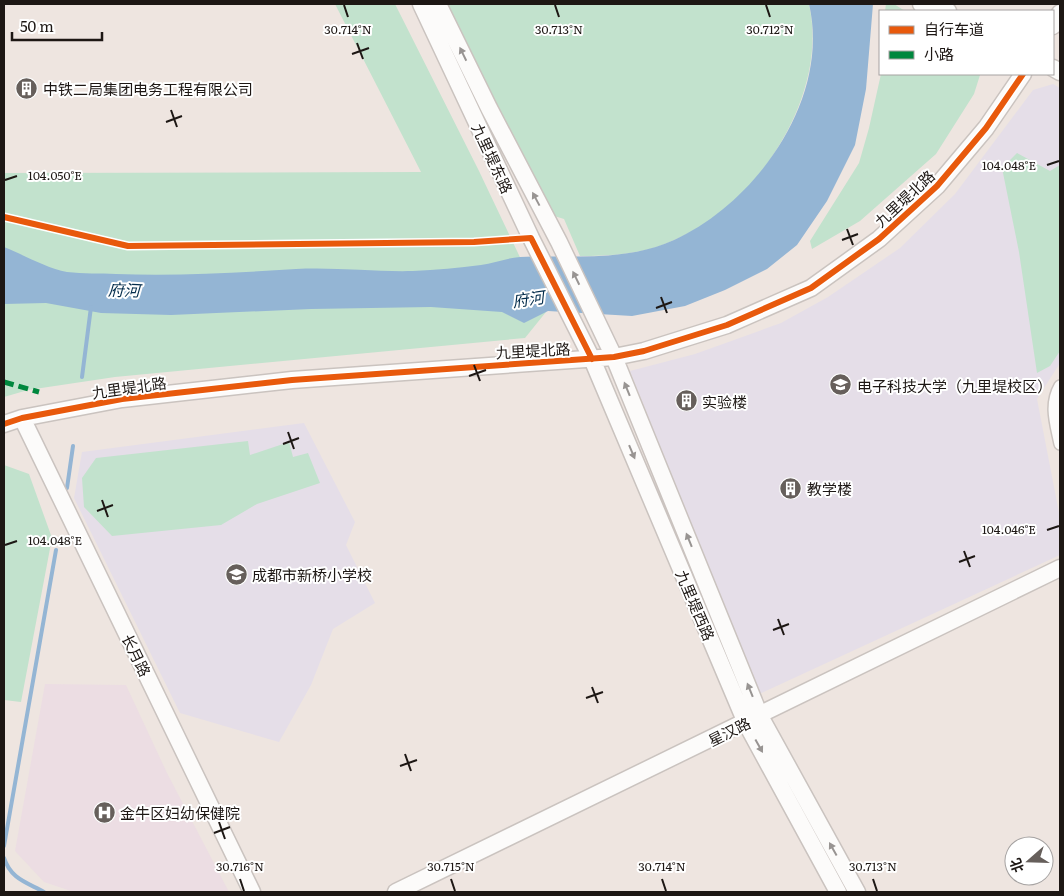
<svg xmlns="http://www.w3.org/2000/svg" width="1064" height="896" viewBox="0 0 1064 896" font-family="Literata,'Noto Sans SC',serif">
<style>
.education{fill:#e5dee8}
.medical{fill:#ecdde3}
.green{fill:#c2e2cd}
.water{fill:#94b5d4}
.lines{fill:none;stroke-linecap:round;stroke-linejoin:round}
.stream{stroke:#94b5d4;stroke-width:4}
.street-casing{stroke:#cac3bf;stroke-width:14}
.secondary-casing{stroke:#cac3bf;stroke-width:19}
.street{stroke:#fcfbfa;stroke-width:11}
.secondary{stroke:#fcfbfa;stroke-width:16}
.quiet{stroke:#00873e;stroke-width:5;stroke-dasharray:10 5;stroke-linecap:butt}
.cycleway-casing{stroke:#fff;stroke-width:9}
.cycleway{stroke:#e8590c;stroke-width:6}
.oneway{fill:#989492}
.ticks{fill:none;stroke:#1d1714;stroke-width:2}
.labels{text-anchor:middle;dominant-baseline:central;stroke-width:4;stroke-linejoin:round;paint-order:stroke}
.poi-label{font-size:15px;fill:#1d1714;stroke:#fff;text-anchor:start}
.street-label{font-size:15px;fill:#1d1714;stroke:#fff}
.water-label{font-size:16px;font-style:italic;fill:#032c4b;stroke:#fff}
.ticks-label{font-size:12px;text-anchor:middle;fill:#1d1714;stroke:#fff;stroke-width:4;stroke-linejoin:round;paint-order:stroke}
</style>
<rect width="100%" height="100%" fill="#eee5e0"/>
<path class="education" d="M1053,84L1060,88V363L1037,399L1060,518V555L757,695L630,371L695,354L781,323L828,297L900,248L955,194L1033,90Z
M304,423L355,522L346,545L375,603L333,629L311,685L279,742L180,713L74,498L82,452Z"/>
<path class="medical" d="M45,684L126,685L167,773L229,892H74L44,882L15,851Z"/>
<path class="green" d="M335,4H395L479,171L546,312L525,338L115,377L28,390L4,397V173L421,172Z
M447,4H809C825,75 785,153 734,202C718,217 694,231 674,240C645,254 612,256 580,256L564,219L551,215Z
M886,4H894L905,11H885Z
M881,74L980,75L974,94L936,154L860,221L812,249L810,241L859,163L869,128Z
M1017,153L1050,171L1060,165V351L1050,366L1037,373L1019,252L1002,168Z
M248,441L250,455L289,442L293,457L308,453L320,483L257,504L221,525L112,536L84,507L82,478L96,458Z
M4,465L29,474L52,538L21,702L4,700Z"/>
<path class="water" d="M809,4H873L866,89L855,145L827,201L797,245L767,269L725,290L685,306L632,316L548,311L524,323L502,312L431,307L311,309L171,315L101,313L46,303L4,304V247C24,255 46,268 67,272C83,274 100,273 116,274C177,276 236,273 296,269C335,267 375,272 413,271C436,270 459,268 481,265C494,263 507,258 520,257C571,255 626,262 674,240C757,202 831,98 809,4Z"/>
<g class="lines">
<path class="stream" d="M82,377L91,307
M67,488L73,446
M4,846L56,550
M4,858C11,879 26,882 44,892"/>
<defs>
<path id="street" d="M1060,386C1049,405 1056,424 1060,444"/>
<path id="secondary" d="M421,4L531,238L592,359L746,723L838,892
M438,4L489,108L559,242L614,357L760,716L857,892
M921,4L927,11
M935,4L948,11
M1053,26L1060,13
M1053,68L1060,72
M22,418L252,892
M4,424L22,418L122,399L292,380L614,357L644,351L727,325L811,288L879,239L937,186L986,128L1023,74
M396,892L1060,568"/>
</defs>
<use href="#street" class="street-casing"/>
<use href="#secondary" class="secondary-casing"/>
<use href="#street" class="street"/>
<use href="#secondary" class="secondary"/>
<path class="quiet" d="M4,382L39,392"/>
<defs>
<path id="cycleway" d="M4,217L128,246L474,242L531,238L592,359
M4,424L22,418L122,399L292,380L614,357L644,351L727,325L811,288L879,239L937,186L986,128L1023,74"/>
</defs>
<use href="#cycleway" class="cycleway-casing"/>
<use href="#cycleway" class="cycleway"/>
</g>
<defs><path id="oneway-solid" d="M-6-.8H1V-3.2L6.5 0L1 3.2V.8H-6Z" transform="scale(1.25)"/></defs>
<g class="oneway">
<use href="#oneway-solid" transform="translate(463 54) rotate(-116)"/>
<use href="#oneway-solid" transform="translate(536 199) rotate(-118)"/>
<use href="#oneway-solid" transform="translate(576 278) rotate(-116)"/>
<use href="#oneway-solid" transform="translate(627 389) rotate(-112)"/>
<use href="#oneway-solid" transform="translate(632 452) rotate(67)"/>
<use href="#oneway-solid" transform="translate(689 540) rotate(-112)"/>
<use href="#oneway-solid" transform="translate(750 690) rotate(-112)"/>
<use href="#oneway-solid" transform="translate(759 746) rotate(61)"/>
<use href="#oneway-solid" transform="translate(833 849) rotate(-119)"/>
</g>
<path class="ticks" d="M344,5L348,17M555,5L559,17M766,5L770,17M357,43L363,59M352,54L369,48M171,110L177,127M166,122L182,116M1047,165L1059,161M5,180L17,176M847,229L853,245M842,240L858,234M661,297L667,313M656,308L672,302M474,365L480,381M469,376L486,370M288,432L294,449M283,444L299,438M102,500L108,517M97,511L113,505M1047,530L1059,526M5,545L17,541M964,551L970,567M959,562L975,556M778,619L784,635M773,630L789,624M592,687L598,703M586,698L603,692M405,754L411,771M400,766L417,760M219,822L225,839M214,833L230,827M240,879L244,891M451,879L455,891M662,879L666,891M873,879L877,891"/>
<defs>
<symbol id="building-disc" viewBox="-11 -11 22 22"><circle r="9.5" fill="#665f5b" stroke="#fff"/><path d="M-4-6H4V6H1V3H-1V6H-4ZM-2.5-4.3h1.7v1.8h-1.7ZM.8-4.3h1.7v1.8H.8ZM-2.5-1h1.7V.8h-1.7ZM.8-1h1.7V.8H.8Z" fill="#fff"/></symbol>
<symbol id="university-disc" viewBox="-11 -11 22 22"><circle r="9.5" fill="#665f5b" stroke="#fff"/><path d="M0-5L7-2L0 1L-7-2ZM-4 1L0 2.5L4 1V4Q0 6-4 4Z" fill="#fff"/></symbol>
<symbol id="school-disc" viewBox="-11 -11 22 22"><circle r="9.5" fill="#665f5b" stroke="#fff"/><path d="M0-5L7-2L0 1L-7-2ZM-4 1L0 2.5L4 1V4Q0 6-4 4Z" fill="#fff"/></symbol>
<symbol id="hospital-disc" viewBox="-11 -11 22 22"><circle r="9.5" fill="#665f5b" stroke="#fff"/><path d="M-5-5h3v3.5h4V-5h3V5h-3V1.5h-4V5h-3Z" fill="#fff"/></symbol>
</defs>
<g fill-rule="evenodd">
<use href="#building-disc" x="14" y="76" width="25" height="25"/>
<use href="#university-disc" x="828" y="372" width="25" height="25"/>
<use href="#building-disc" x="674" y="388" width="25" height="25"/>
<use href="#building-disc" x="778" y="476" width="25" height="25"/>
<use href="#school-disc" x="224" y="562" width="25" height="25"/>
<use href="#hospital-disc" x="92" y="800" width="25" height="25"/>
</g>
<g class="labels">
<g class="poi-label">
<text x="43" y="88">中铁二局集团电务工程有限公司</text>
<text x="857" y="385">电子科技大学（九里堤校区）</text>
<text x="702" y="401">实验楼</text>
<text x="807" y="488">教学楼</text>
<text x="252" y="574">成都市新桥小学校</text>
<text x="120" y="812">金牛区妇幼保健院</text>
</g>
<g class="street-label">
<text transform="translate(493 158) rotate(65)">九里堤东路</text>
<text transform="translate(904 198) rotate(-43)">九里堤北路</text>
<text transform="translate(533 350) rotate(-3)">九里堤北路</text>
<text transform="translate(129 387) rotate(-8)">九里堤北路</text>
<text transform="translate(696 605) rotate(67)">九里堤西路</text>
<text transform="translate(137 655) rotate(64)">长月路</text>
<text transform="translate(729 731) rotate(-26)">星汉路</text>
</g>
<g class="water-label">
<text transform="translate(124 289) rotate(2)">府河</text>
<text transform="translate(528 298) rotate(-8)">府河</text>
</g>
</g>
<g class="ticks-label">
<text x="348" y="34">30.714°N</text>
<text x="559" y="34">30.713°N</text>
<text x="770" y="34">30.712°N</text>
<text x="1009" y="170">104.048°E</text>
<text x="55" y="180">104.050°E</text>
<text x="1009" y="534">104.046°E</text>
<text x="55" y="545">104.048°E</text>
<text x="240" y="871">30.716°N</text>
<text x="451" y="871">30.715°N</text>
<text x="662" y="871">30.714°N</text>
<text x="873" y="871">30.713°N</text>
</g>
<rect width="1064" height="896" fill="none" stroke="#1d1714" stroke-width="10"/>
<rect x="879" y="10" width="175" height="65" fill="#ffffff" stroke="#a5a2a1"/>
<rect x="889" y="26" width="25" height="8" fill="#e8590c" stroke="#a5a2a1"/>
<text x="924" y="35" font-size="15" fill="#1d1714">自行车道</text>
<rect x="889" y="51" width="25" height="8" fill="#00873e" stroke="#a5a2a1"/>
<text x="924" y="60" font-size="15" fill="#1d1714">小路</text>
<g transform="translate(1029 861) rotate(250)"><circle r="24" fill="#ffffff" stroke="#a5a2a1"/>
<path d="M0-4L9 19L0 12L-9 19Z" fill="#665f5b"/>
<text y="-8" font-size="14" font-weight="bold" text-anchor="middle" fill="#1d1714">北</text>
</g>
<path d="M12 32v8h90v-8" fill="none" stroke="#1d1714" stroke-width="2.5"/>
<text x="20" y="32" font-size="15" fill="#1d1714" stroke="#ffffff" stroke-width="4" paint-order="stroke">50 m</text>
</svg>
